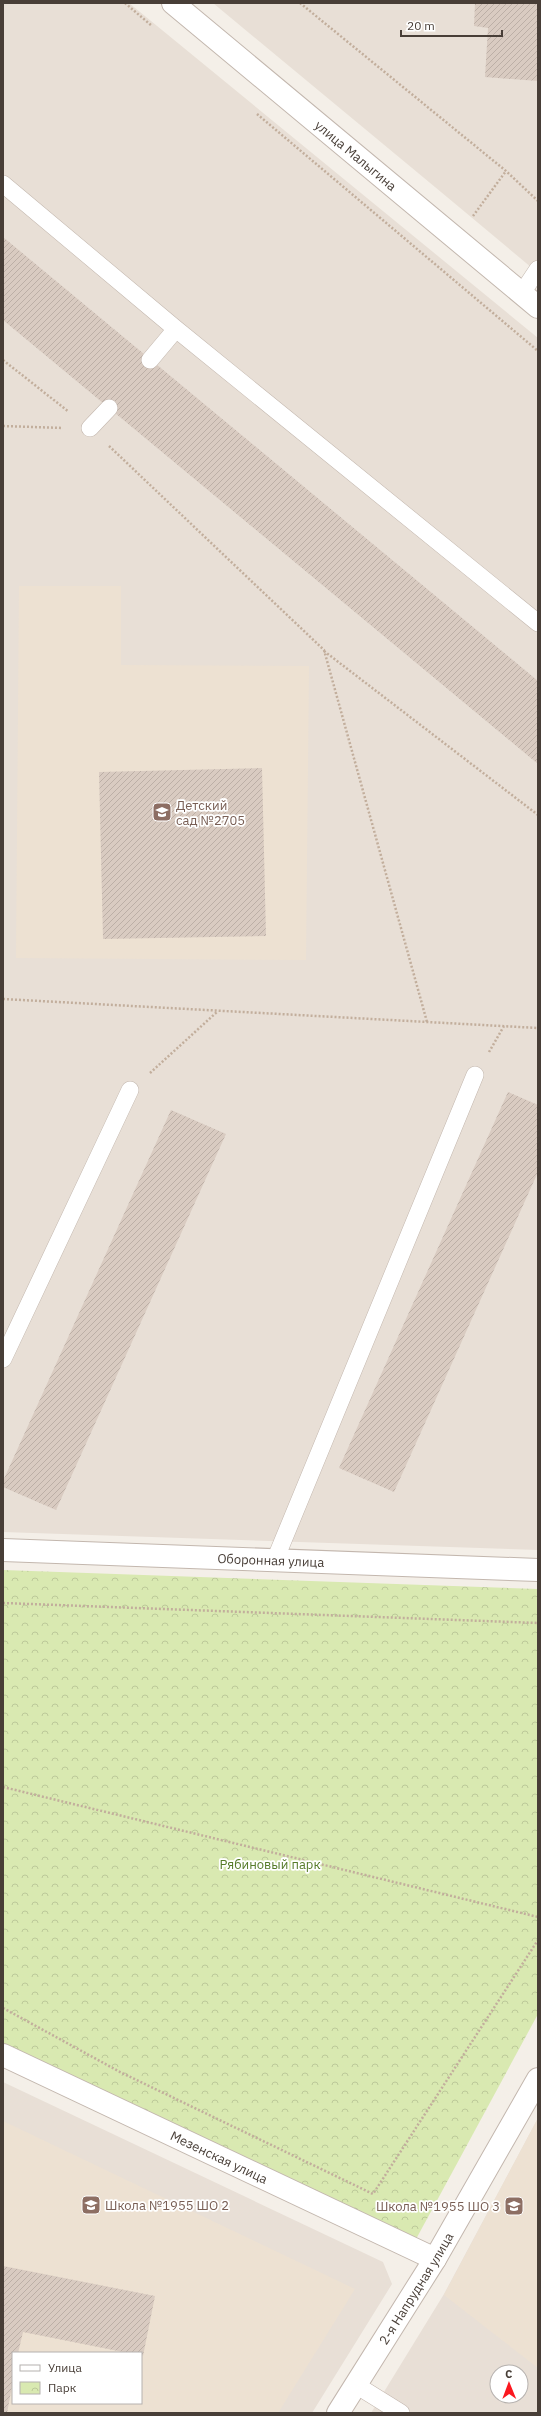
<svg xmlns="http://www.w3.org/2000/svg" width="541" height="2416" viewBox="0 0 541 2416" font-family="'IBM Plex Sans',sans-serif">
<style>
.residential{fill:#e8dfd6;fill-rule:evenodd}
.education{fill:#ede1d2;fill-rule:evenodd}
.park{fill:url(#park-crowns)}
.building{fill:url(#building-hatch)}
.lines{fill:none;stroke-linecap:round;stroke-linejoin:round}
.service-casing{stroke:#c3b7ae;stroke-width:18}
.minor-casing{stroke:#c3b7ae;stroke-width:24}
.tertiary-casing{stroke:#c3b7ae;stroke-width:24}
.path{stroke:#c2ae9c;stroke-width:2.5;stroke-dasharray:2 2;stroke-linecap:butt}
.service{stroke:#fff;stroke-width:17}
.minor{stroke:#fff;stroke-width:22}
.tertiary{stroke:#fff;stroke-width:22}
.labels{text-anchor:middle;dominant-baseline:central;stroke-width:3.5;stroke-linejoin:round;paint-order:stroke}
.street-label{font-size:13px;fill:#483e37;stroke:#fff}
.education-label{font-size:13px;fill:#785e54;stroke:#fff;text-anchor:start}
.park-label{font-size:13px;fill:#567b29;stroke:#fff}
</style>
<defs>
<pattern id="park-crowns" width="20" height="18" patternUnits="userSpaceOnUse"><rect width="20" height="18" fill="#d9e9b1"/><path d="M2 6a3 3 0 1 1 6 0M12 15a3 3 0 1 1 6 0" fill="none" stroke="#bcc999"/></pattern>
<pattern id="building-hatch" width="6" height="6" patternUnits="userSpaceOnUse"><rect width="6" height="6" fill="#d9cbc1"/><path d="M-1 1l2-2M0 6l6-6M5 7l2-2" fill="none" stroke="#bcafa6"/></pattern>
</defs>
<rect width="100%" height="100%" fill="#f4efe8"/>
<path class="residential" d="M3,3H129L538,338V1550L3,1532Z
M213,3H538V273L441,192Z
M3,2082L383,2262L392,2284L312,2413H3ZM13,2353H141V2403H13Z
M538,2118V2413H371L444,2294ZM497,2372H521V2396H497Z"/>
<path class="education" d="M19,586H121V665L309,666L306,960L16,958Z
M538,2118V2368L444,2295Z
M3,2121L355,2289L278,2413H3ZM13,2353H141V2403H13Z"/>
<path class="park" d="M3,1570L538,1589V2014L415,2241L3,2045Z"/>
<path class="building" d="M475,3H538V81L485,77L488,28L474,26Z
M3,237L538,681V764L3,320Z
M262,768L266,936L103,939L99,772Z
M508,1092L538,1105V1172L394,1492L339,1468Z
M171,1110L226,1134L56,1510L3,1487V1481Z
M3,2266L155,2296L143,2356L141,2353H128L23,2332L18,2353H13V2381L7,2413H3Z"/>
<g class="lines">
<defs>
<path id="service" d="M3,184L176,329L538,623
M522,293L538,269
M150,360L176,329
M90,428L109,408
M3,1359L130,1090
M275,1560L475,1075
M356,2385L401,2413"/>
<g id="minor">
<path id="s1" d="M3,1550L538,1570"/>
<path id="s2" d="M3,2055L435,2259"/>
<path id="s3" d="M338,2413L435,2259L538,2079"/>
</g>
<g id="tertiary">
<path id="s4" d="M173,3L538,307"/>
</g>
</defs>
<use href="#service" class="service-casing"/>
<use href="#minor" class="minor-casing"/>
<use href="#tertiary" class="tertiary-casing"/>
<path class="path" d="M125,3L152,26
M300,3L506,171L538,201
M257,114L538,351
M473,216L506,171
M3,360L69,412
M3,426L63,428
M109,446L324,650L427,1022
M324,651L538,815
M3,999L538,1028
M489,1052L504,1026
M150,1073L218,1011
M3,1603L538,1623
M3,1787L538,1917
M3,2008L120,2072L373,2194L538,1940"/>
<use href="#service" class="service"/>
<use href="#minor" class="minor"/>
<use href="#tertiary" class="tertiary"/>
</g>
<defs>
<symbol id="school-square" viewBox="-11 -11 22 22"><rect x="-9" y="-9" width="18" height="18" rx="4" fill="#8d6e63" stroke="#fff"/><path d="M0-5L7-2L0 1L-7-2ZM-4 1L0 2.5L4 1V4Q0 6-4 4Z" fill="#fff"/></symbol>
</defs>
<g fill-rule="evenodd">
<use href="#school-square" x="151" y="801" width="22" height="22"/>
<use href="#school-square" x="80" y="2194" width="22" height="22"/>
<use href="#school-square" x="503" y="2195" width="22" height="22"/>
</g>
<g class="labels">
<g class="street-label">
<text stroke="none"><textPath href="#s4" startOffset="238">улица Малыгина</textPath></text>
<text stroke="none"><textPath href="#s1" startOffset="268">Оборонная улица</textPath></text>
<text stroke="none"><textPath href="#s2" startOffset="239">Мезенская улица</textPath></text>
<text stroke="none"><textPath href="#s3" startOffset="147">2-я Напрудная улица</textPath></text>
</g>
<g class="education-label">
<text x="176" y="805">Детский<tspan x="176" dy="15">сад №2705</tspan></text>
<text x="105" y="2205">Школа №1955 ШО 2</text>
<text x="500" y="2206" text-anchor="end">Школа №1955 ШО 3</text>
</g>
<g class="park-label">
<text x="270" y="1864">Рябиновый парк</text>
</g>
</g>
<rect width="541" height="2416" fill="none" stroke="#483e37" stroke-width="8"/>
<rect x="12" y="2352" width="130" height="52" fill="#ffffff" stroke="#b6b2af"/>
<rect x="20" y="2365" width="20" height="6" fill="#ffffff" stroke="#b6b2af"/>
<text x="48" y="2372" font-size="12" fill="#483e37">Улица</text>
<rect x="20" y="2382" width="20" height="12" fill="url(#park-crowns)" stroke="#b6b2af"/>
<text x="48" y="2392" font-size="12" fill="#483e37">Парк</text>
<g transform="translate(509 2384) rotate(359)"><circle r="19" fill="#ffffff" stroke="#b6b2af"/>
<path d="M0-3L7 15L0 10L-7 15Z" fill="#fb181f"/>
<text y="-6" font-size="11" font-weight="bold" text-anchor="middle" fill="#483e37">С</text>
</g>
<path d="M401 30v6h101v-6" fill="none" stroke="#483e37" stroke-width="2"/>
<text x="407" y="30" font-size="12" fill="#483e37" stroke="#ffffff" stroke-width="3" paint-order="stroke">20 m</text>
</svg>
